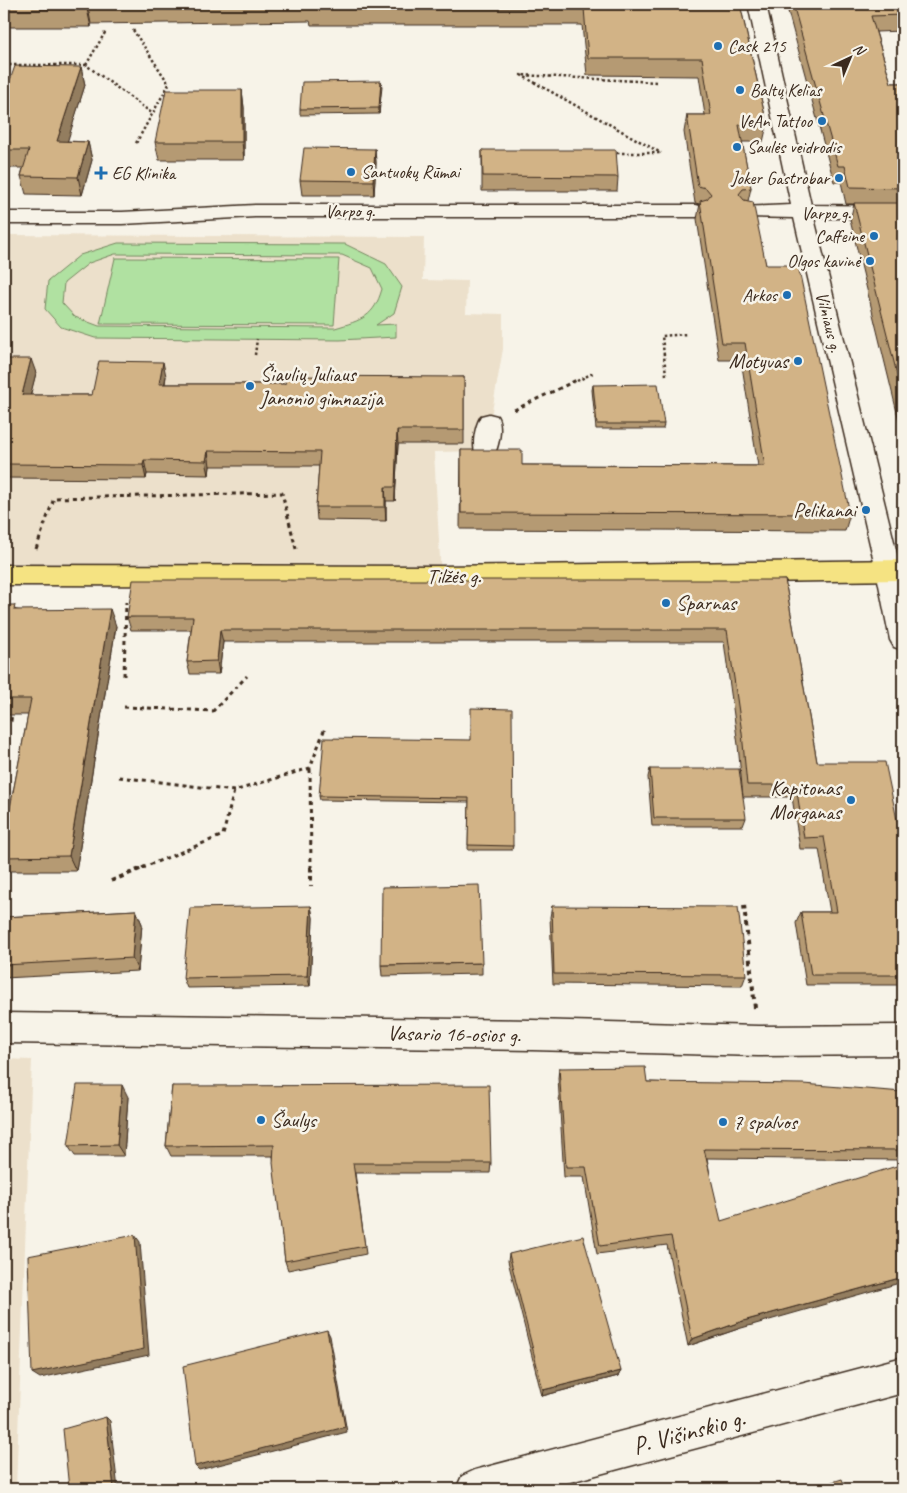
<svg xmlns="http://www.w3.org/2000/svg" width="907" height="1493" viewBox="0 0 907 1493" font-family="Caveat,sans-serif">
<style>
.built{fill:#ece0cb}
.green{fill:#b0e1a1;stroke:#768660;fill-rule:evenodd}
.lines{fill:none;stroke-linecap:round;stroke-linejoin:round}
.minor-casing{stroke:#3b2a1e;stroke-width:3}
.highway-casing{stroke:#3b2a1e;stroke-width:3}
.path-far2{stroke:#3b2a1e;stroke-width:2.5;stroke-dasharray:2.5 2.5;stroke-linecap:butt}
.path-far1{stroke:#3b2a1e;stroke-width:3;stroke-dasharray:4 4;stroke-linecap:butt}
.path{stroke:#3b2a1e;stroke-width:4;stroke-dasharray:4.5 4.5;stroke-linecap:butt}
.minor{fill:#f7f3e8;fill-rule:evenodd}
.highway{fill:#f5e382;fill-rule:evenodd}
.wall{fill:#b59a73;stroke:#3b2a1e}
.shaded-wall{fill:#937d5e;stroke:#3b2a1e}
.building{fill:#d2b386;stroke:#3b2a1e}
.poi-dot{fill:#1f6fb2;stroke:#f7f3e8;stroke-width:2}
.labels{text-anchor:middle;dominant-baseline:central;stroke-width:5;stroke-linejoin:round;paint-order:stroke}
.far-poi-label{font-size:18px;fill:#3b2a1e;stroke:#f7f3e8;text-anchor:start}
.far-street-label{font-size:18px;fill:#3b2a1e;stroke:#f7f3e8}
.poi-label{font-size:21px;fill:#3b2a1e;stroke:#f7f3e8;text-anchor:start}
.street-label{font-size:21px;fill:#3b2a1e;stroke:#f7f3e8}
.near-street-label{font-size:25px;fill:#3b2a1e;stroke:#f7f3e8}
</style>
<rect width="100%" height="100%" fill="#f7f3e8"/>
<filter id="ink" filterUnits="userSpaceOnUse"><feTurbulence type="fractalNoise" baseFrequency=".02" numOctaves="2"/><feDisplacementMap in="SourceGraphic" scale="10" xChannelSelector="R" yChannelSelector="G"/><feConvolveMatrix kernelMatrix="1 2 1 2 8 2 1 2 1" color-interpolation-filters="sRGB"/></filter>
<g filter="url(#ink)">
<path class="built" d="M4,235L424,237L423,280L467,281L466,313L503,314V349L485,451L434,452L441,576L4,575Z
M4,1059L32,1060L16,1489H4Z"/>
<path class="green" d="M118,243L345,244L386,264L402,287L394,313L376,325L396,324V337L340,340L95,338L61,327L45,309L48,281L80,255ZM115,254L342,255L372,268L382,289C374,317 362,320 335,328L99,326L75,317L62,303L64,283L89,263Z
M115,258L339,259L334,325L100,324Z"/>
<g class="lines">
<defs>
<path id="minor" d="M748,4H766L811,205L903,206V218H814L903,578V650L894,647L890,640L876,570L794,218L748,217L741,215L738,211L741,207L791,205Z
M255,205H696L703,207L706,211L703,215L696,217H255L122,224H4V212H122Z
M489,414L497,416C503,426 499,447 493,457L485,459L477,457C471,447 475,426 481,416Z
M4,1013L532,1020L758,1026L903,1025V1055L758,1056L532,1050L4,1043Z
M903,1357V1393L544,1489H456L462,1476L475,1470Z"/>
<path id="highway" d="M903,560V580L441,586L4,585V565L441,566Z"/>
</defs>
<use href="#minor" class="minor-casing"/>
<use href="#highway" class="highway-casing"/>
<path class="path-far2" d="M133,30L169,84L135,145
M4,65H86L153,114
M86,65L106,31
M656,82L521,75L661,153
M612,153H661
M255,355L257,339
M666,375L662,336L687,334
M577,381L593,373"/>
<path class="path-far1" d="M514,410L579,379
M36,549L54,498L282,493L296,549
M124,676L126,602
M124,707L213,711L247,676
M4,725L11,721L12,712
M310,769L311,868
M119,777L234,791L310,768L325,728
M142,868L223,835L234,791"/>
<path class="path" d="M311,867V886
M111,881L145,867
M744,905L755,1008"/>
<use href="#minor" class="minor"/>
<use href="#highway" class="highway"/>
</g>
<path class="wall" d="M4,4H740L767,125L763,142H742L751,188L748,201L766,265L850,514L845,531L460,529L461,450L522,465L758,466L741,360H719L697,219L700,204L695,203L684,132L687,115H705L699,76L587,75L582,25H311L310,21L91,24V27H4Z
M786,4H903V31L876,32L891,83H903V437L850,220L854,204H846L841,182H834Z
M81,67L85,85L67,141L88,142L92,160L82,195L26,194L21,176L23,168H4V97Z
M381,81L379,114L300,115V109Z
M242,90L244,108V160H159L155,142Z
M375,149L376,163L374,195H302L300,180Z
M482,150L618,177L617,191H482Z
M4,359L36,373L30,395H92L166,376L165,384H285L464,377V444H398L395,501H386V521L317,520L316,507L319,466H210L209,475L147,474L146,479L4,478Z
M593,385L664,424L663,429H596L592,390Z
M785,580L817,762L903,849V985H806L796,923L801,912H830L819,849H800L792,797H743L738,745L724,642H223L219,674H190L187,662L191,630H131L127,617Z
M4,605L17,610L116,626L76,871H8L4,863V839L28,715H4Z
M471,740L513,846L512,850H468L469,802L320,800L319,796Z
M650,769L746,818L743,826H652L648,777Z
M311,906L313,918L310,986L187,988L183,978Z
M552,906L746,975L742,986L553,984L550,917Z
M136,910L142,924L138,971L4,978V917Z
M482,963V974L382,976L381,965Z
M559,1068L647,1082L903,1092V1160L707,1158L738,1329L688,1346L667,1245L597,1254L584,1177H564L558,1078Z
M172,1086L491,1163L490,1173H355L366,1254L288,1270L285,1261L273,1156H171L166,1146Z
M128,1097L124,1156H75L68,1146Z
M509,1254L621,1371L618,1376L542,1396L508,1261Z"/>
<path class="shaded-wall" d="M88,7L91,24V27L87,9Z
M81,67L85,85L62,159L57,141Z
M381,81L382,87L379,114V108Z
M242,90L244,108V160L242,142Z
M88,142L92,160L82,195L78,177Z
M375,149L376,163L374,195L373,181Z
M31,359L36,373L27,409L22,395Z
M163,362L166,376L162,398L159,384Z
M397,430L398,444L395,501V487Z
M208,451L210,466L209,475L206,461Z
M144,460L147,474L146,479L143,465Z
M385,487L386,501V521L385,507Z
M110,609L116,626L76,871L69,856Z
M220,630L223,642L219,674L217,661Z
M311,906L313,918L310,986L307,976Z
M136,910L142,924L138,971L132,958Z
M122,1085L128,1097L124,1156L117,1145Z
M135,1235L140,1242L149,1355L40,1378L32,1373Z
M903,1277V1282L738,1329L688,1346L692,1339L743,1321Z
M327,1330L330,1336L347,1432L199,1470L195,1466Z
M621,1371L618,1376L542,1396L543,1390Z
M106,1417L110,1421L118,1489H114Z"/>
<path class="building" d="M4,4H299L88,7L87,9L4,10Z
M310,4H740L767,125H739L751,188L743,189L739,194L744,200L753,202L766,265H798L850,514L461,513V450H522V465L765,466L745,343H722L700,201L707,199L711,194L706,188L698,186L687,115H711L702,58H588L584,8H309Z
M793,4H903V15L871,16L891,83H903V188L850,187L845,166H838Z
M15,66L81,67L57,141L88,142L78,177L21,176L29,150H4V97Z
M381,81L379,108L300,109L302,82Z
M166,90H242V142H155Z
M304,148L375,149L373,181L300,180Z
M482,150H616L618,177L483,176Z
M854,203H903V398Z
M4,359H31L22,395H92L99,361L163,362L159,384H285L286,376L464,377V430H397L395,487H385V507H316L320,452L208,451L206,461L144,460L143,465L4,464Z
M658,384L664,424H597L593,385Z
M133,580H785L817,762H885L903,849V975H811L801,912H837L824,837L804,838L796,785H747L742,733L727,630H220L217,661L187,662L193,617H127Z
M4,605H15L14,610L110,609L69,856L4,857V839L31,699H4Z
M471,708L512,709L513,846L468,845L469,798L319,796L324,738L471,740Z
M650,769H739L746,818H654Z
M479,885L482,963L381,965L382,887Z
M311,906L307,976L183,978L190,908Z
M552,906L738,907L746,975L554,974Z
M136,910L132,958L4,965V917Z
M645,1067L647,1082L803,1084L903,1092V1150L704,1149L721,1221L903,1164V1277L743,1321L692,1339L671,1236L600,1246L586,1167H566L559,1068Z
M77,1085H122L117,1145L68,1146Z
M489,1085L491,1163H353L365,1246L285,1261L273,1163L274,1145L166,1146L172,1086Z
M135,1235L144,1349L32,1373L28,1256Z
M583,1236L621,1371L543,1390L509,1254Z
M327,1330L345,1427L195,1466L183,1366Z
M106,1417L114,1489H69L63,1429Z
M842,1479L846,1489H810Z"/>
</g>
<g class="poi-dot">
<circle cx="718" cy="46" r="5"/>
<circle cx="740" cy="90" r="5"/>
<circle cx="822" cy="121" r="5"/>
<circle cx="737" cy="147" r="5"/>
<circle cx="351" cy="172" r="5"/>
<path d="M98.5 165.5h5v5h5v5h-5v5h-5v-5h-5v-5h5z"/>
<circle cx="839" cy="178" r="5"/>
<circle cx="874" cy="236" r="5"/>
<circle cx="870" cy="261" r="5"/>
<circle cx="787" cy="295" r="5"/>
<circle cx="798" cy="361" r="5"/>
<circle cx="250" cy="386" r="5"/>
<circle cx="866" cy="510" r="5"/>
<circle cx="666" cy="603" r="5"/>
<circle cx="851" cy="800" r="5"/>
<circle cx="261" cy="1120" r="5"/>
<circle cx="723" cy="1122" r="5"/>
</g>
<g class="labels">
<g class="far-poi-label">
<text x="728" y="46">Cask 215</text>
<text x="750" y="90">Baltų Kelias</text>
<text x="812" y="121" text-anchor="end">VeAn Tattoo</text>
<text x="747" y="147">Saulės veidrodis</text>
<text x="361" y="172">Santuokų Rūmai</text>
<text x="112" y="173">EG Klinika</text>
<text x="829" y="178" text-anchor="end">Joker Gastrobar</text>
<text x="864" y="236" text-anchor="end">Caffeine</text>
<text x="860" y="261" text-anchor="end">Olgos kavinė</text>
<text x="777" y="295" text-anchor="end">Arkos</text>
</g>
<g class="far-street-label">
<text x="350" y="211">Varpo g.</text>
<text x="826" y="213">Varpo g.</text>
<text transform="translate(829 322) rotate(76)">Vilniaus g.</text>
</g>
<g class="poi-label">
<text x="788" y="361" text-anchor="end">Motyvas</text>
<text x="260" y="374">Šiaulių Juliaus<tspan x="260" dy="24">Janonio gimnazija</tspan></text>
<text x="856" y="510" text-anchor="end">Pelikanai</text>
<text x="676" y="603">Sparnas</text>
<text x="841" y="788" text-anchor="end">Kapitonas<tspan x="841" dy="24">Morganas</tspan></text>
<text x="271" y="1120">Šaulys</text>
<text x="733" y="1122">7 spalvos</text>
</g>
<g class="street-label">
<text x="454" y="576">Tilžės g.</text>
<text transform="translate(454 1034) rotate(1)">Vasario 16-osios g.</text>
</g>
<g class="near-street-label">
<text transform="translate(689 1432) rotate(-15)">P. Višinskio g.</text>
</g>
</g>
<rect width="907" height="1493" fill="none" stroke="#f7f3e8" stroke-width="20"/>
<rect x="10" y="10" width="887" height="1473" fill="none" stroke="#3b2a1e" stroke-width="2" filter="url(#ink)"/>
<g transform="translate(850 58) rotate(44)" stroke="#f7f3e8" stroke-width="4" paint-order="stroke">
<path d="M0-4L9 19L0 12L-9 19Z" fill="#3b2a1e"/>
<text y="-8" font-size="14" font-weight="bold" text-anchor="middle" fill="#3b2a1e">N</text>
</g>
</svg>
